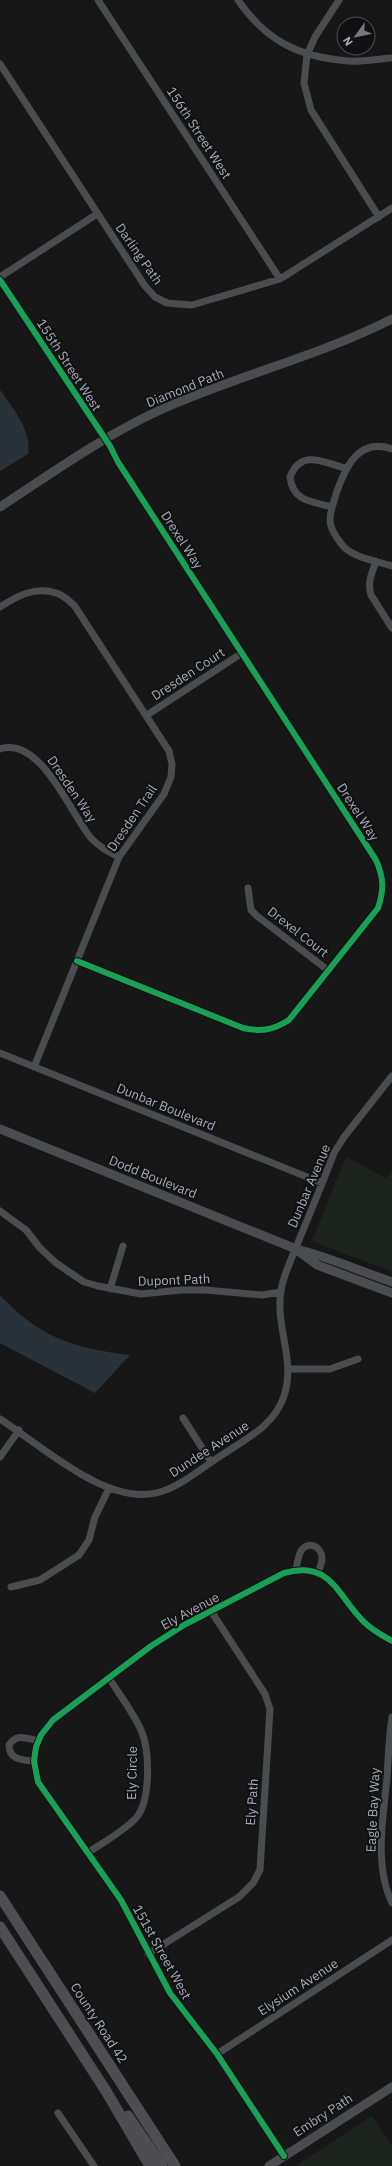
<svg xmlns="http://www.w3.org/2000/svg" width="392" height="2166" viewBox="0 0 392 2166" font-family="'IBM Plex Sans',sans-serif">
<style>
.green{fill:#1d241e}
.water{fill:#2a3239}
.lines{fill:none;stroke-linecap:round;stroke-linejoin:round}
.minor{stroke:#4b4c50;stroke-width:7}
.tertiary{stroke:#4b4c50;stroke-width:9}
.trunk{stroke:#4e4e52;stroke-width:11}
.cycleway-casing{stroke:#111113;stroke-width:8}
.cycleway{stroke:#1a9f57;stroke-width:6}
.labels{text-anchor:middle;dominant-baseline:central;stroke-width:4;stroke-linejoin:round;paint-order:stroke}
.street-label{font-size:13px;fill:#a8adb8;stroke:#111113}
</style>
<rect width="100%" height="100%" fill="#171717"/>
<path class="green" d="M346,1157L386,1178L392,1170V1272L312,1241Z
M372,2116L392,2146V2166H295Z"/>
<path class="water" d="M0,390C13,408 32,431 28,454L0,471Z
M0,1295C40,1338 73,1348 130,1355L95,1393L0,1343Z"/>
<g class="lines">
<path class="minor" d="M98,0L280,279
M238,0C266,41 299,57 348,61C362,62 377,59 391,58
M339,0L315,37L307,55L304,83L311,110L379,217
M0,64L145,286L155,297L167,303L192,305L280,279L392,208
M0,277L97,214
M0,280L110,446L118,462L376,860C384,878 384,890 378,908L289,1020C273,1030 262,1032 243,1028L77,961
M392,449C358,437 345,468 336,494C334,502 330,511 330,520C330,530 338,540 344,547C355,558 377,561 392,566
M332,507C311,501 293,502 290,477C301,449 323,462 345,468
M376,561C372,573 367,583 371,595L392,628
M0,607C17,596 35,586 56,593C62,594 69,601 74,605L169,751L172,764L171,777L164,794L119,857L34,1067
M147,715L242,653
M0,749C41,736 70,813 91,838C99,847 109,852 119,857
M248,888L251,910L257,916L329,971
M0,1053L322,1183
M0,1211L26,1230L40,1248L56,1263L84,1282L98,1286L141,1294L181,1290H205L262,1295L281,1292
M110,1289L123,1246
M289,1369H330L358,1359
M183,1418L211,1462
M0,1419C41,1445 108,1508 160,1492C183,1485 204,1466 225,1453C248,1438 275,1424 284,1396C296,1360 275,1327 281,1291C283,1274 293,1257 299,1240C311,1211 323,1182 334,1153L344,1137L392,1076
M0,1457L19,1430
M296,1570C297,1564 298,1556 301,1551C308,1540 322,1546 322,1559C322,1563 319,1569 318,1574
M11,1587L40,1580L79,1555L89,1540L95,1517L109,1488
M392,1717C389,1737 388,1758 387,1778C383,1818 374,1866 392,1903
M34,1761C22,1760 9,1760 9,1745C16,1733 27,1738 38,1741
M89,1852C104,1842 124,1831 136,1818C151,1801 150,1750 141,1730C133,1712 119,1694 109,1678
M148,1954L239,1897L253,1883L260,1870L270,1709L265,1694L211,1611
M217,2054L392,1940
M58,2113L94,2166
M284,2156L217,2054L170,1993L121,1900L38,1782L34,1761L36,1747L41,1735L53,1720L151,1646L184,1625L284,1573C332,1560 337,1596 364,1622C372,1630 383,1636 392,1641"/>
<path class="tertiary" d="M0,507C52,473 102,437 158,411C235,376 317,357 392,319
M0,1129L296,1249C329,1257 360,1271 392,1282
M298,1251L317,1265L392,1293
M269,2166L392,2087"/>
<path class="trunk" d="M0,1896L175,2166
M0,1927L106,2091L150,2166
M128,2116L162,2166"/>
<defs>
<path id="cycleway" d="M0,280L110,446L118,462L376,860C384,878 384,890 378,908L289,1020C273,1030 262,1032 243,1028L77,961
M284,2156L217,2054L170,1993L121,1900L38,1782L34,1761L36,1747L41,1735L53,1720L151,1646L184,1625L284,1573C332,1560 337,1596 364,1622C372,1630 383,1636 392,1641"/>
</defs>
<use href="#cycleway" class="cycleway-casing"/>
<use href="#cycleway" class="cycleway"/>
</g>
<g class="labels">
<g class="street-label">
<text transform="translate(199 133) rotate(57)">156th Street West</text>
<text transform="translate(139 254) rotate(55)">Darling Path</text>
<text transform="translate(69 365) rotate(57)">155th Street West</text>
<text transform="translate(185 388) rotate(-22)">Diamond Path</text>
<text transform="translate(182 540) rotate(57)">Drexel Way</text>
<text transform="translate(188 674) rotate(-33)">Dresden Court</text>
<text transform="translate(72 789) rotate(56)">Dresden Way</text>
<text transform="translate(358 812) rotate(57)">Drexel Way</text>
<text transform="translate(132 818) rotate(-56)">Dresden Trail</text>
<text transform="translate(298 932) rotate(38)">Drexel Court</text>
<text transform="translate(166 1107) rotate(22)">Dunbar Boulevard</text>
<text transform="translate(153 1177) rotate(22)">Dodd Boulevard</text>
<text transform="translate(309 1186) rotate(-67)">Dunbar Avenue</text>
<text transform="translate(174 1280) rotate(-2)">Dupont Path</text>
<text transform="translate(209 1449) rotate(-33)">Dundee Avenue</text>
<text transform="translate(190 1611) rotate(-28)">Ely Avenue</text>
<text transform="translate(132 1773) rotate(-89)">Ely Circle</text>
<text transform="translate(252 1802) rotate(-86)">Ely Path</text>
<text transform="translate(373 1810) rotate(-87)">Eagle Bay Way</text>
<text transform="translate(162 1952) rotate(61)">151st Street West</text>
<text transform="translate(298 1987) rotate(-33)">Elysium Avenue</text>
<text transform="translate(99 2023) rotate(57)">County Road 42</text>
<text transform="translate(323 2115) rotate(-33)">Embry Path</text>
</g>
</g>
<g transform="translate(356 36) rotate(237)"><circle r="19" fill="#111113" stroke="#4d4f55"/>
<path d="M0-3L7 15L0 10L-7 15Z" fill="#757880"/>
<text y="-6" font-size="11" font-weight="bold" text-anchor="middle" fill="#a8adb8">N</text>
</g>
</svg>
